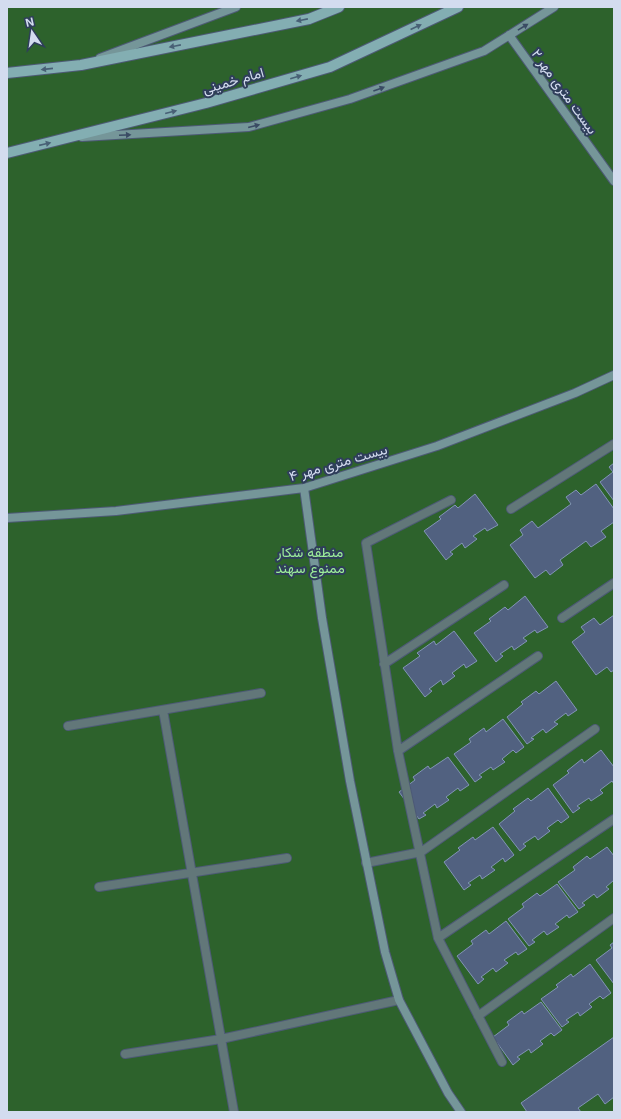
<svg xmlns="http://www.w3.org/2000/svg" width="621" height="1119" viewBox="0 0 621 1119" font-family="Inter,Vazirmatn,sans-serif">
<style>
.green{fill:#2d622c}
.building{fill:#516180;stroke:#8294b6}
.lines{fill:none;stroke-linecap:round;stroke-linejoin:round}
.street-casing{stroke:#4d5a76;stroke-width:10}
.secondary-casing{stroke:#4d5a76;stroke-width:10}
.primary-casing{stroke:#4d5a76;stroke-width:12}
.street{stroke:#627779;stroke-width:8}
.secondary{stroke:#759699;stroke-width:8}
.primary{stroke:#83aeb2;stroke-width:10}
.oneway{fill:#486075}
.oneway2{fill:#3a4b64}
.labels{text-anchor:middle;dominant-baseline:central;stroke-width:4;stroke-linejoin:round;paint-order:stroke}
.street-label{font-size:14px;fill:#d3dcef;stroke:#2f3e5b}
.park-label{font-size:14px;fill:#9dee9a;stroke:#2f3e5b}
</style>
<rect width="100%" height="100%" fill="#2f3e5b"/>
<path class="green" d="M7,7H614V1112H7Z"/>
<path class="building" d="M614,463V501L600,482L613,472L609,467Z
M596,484L614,509V522L601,531L606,537L591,547L586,541L560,560L563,565L550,575L546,570L535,578L510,545L523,535L520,530L532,521L538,528L571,504L566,497L576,490L581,495Z
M475,494L498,525L487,531L485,528L473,536L477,539L465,548L462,543L450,552L453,554L446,560L424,531L441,519L439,517L455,505L458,508Z
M525,596L548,627L537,633L535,630L523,638L527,641L514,650L512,646L500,654L503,656L496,662L474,633L491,621L489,619L505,607L508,610Z
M614,615V670L611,672L607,667L596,675L572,642L585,632L581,627L594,618L600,625Z
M454,631L477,661L466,668L464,664L452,673L455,676L443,685L441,680L429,689L432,691L425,697L403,668L420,656L417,653L434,641L436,645Z
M556,681L577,710L568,716L566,713L554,722L558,724L546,733L543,729L531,738L534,739L527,744L507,717L523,704L521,702L536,691L539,694Z
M503,719L524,747L516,753L513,750L502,759L505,762L493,770L491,767L479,775L482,777L475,782L454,754L471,742L469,739L484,728L486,732Z
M601,750L614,767V784L612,781L600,790L603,793L591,801L589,798L577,806L580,808L573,813L553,785L569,773L567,771L582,759L584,763Z
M448,757L469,785L460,791L458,788L446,797L449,800L437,808L435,804L423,813L426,815L419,819L399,792L415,780L413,777L428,766L430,769Z
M548,788L569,817L561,823L558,820L547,828L550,831L538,840L535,836L523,844L526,846L520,851L499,824L515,811L513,809L528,798L531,801Z
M493,827L514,855L505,862L503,858L491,867L495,870L482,879L480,875L468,883L471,885L464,890L444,862L460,850L458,848L473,837L475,840Z
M607,847L614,856V880L606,887L609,889L597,898L594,894L582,903L585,905L579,909L558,882L575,870L573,867L587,856L590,859Z
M557,884L578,912L569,918L567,915L555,924L559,927L547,935L544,931L532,940L535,942L529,946L508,919L524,907L522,904L537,893L540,896Z
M506,921L527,949L518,955L516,952L504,960L508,963L496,972L493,968L481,977L484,979L478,984L457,956L473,944L471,941L486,930L489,934Z
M614,942V984L596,960L612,948L610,945Z
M590,964L611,993L603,999L600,996L589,1004L592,1007L580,1016L578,1012L566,1020L569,1022L562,1027L541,999L558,987L556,985L571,974L573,977Z
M541,1002L562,1030L554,1036L551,1033L540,1041L543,1044L531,1053L529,1049L517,1057L520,1059L513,1065L493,1037L509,1025L507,1022L522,1011L524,1014Z
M614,1037V1097L605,1104L598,1094L578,1108L581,1112H527L521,1103Z"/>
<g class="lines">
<defs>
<path id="street" d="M451,500L366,543L398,751L438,938L502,1062
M511,509L614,444
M562,618L614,583
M384,664L504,585
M163,710L234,1112
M68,726L261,693
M398,751L538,656
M366,863L421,852L595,729
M99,887L287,858
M438,938L614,819
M478,1016L614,918
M125,1054L221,1039L399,1000"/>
<path id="secondary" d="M509,35L614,181
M100,58L236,7
M82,137L249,127L350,99L484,51L554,7
M304,488L322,618L350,781L385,952L399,1000L448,1093L461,1112
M7,518L116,511L304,488L437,446L575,393L614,375"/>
<path id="primary" d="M7,73L81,65L309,19L339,7
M7,153L206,103L330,67L458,7"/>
</defs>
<use href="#street" class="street-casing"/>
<use href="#secondary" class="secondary-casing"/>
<use href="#primary" class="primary-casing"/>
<use href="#street" class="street"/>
<use href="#secondary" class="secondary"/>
<use href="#primary" class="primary"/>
</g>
<defs><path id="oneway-solid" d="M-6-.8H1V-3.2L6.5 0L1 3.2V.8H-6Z"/></defs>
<g class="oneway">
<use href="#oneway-solid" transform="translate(302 20) rotate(169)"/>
<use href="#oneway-solid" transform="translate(416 27) rotate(-25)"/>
<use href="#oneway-solid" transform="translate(175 46) rotate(169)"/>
<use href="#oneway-solid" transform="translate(47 69) rotate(174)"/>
<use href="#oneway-solid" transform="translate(296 77) rotate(-16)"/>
<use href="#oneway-solid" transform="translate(171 112) rotate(-14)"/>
<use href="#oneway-solid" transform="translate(45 144) rotate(-13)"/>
</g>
<g class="oneway2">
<use href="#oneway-solid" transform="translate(523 27) rotate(-31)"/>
<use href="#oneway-solid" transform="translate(379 89) rotate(-20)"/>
<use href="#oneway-solid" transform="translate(254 126) rotate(-14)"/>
<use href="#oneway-solid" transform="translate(125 135) rotate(-3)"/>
</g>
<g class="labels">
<g class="street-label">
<text transform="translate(233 80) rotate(-16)">امام خمینی</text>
<text transform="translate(565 91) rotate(54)">بیست متری مهر ۲</text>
<text transform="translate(338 462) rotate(-16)">بیست متری مهر ۴</text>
</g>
<g class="park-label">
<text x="310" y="551">منطقه شکار<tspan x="310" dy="16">ممنوع سهند</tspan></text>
</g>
</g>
<rect width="621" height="1119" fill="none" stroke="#d3dcef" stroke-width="16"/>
<g transform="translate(32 32) rotate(347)" stroke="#2f3e5b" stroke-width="3" paint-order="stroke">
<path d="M0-3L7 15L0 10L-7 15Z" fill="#d3dcef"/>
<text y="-6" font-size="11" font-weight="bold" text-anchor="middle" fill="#d3dcef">N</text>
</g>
</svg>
